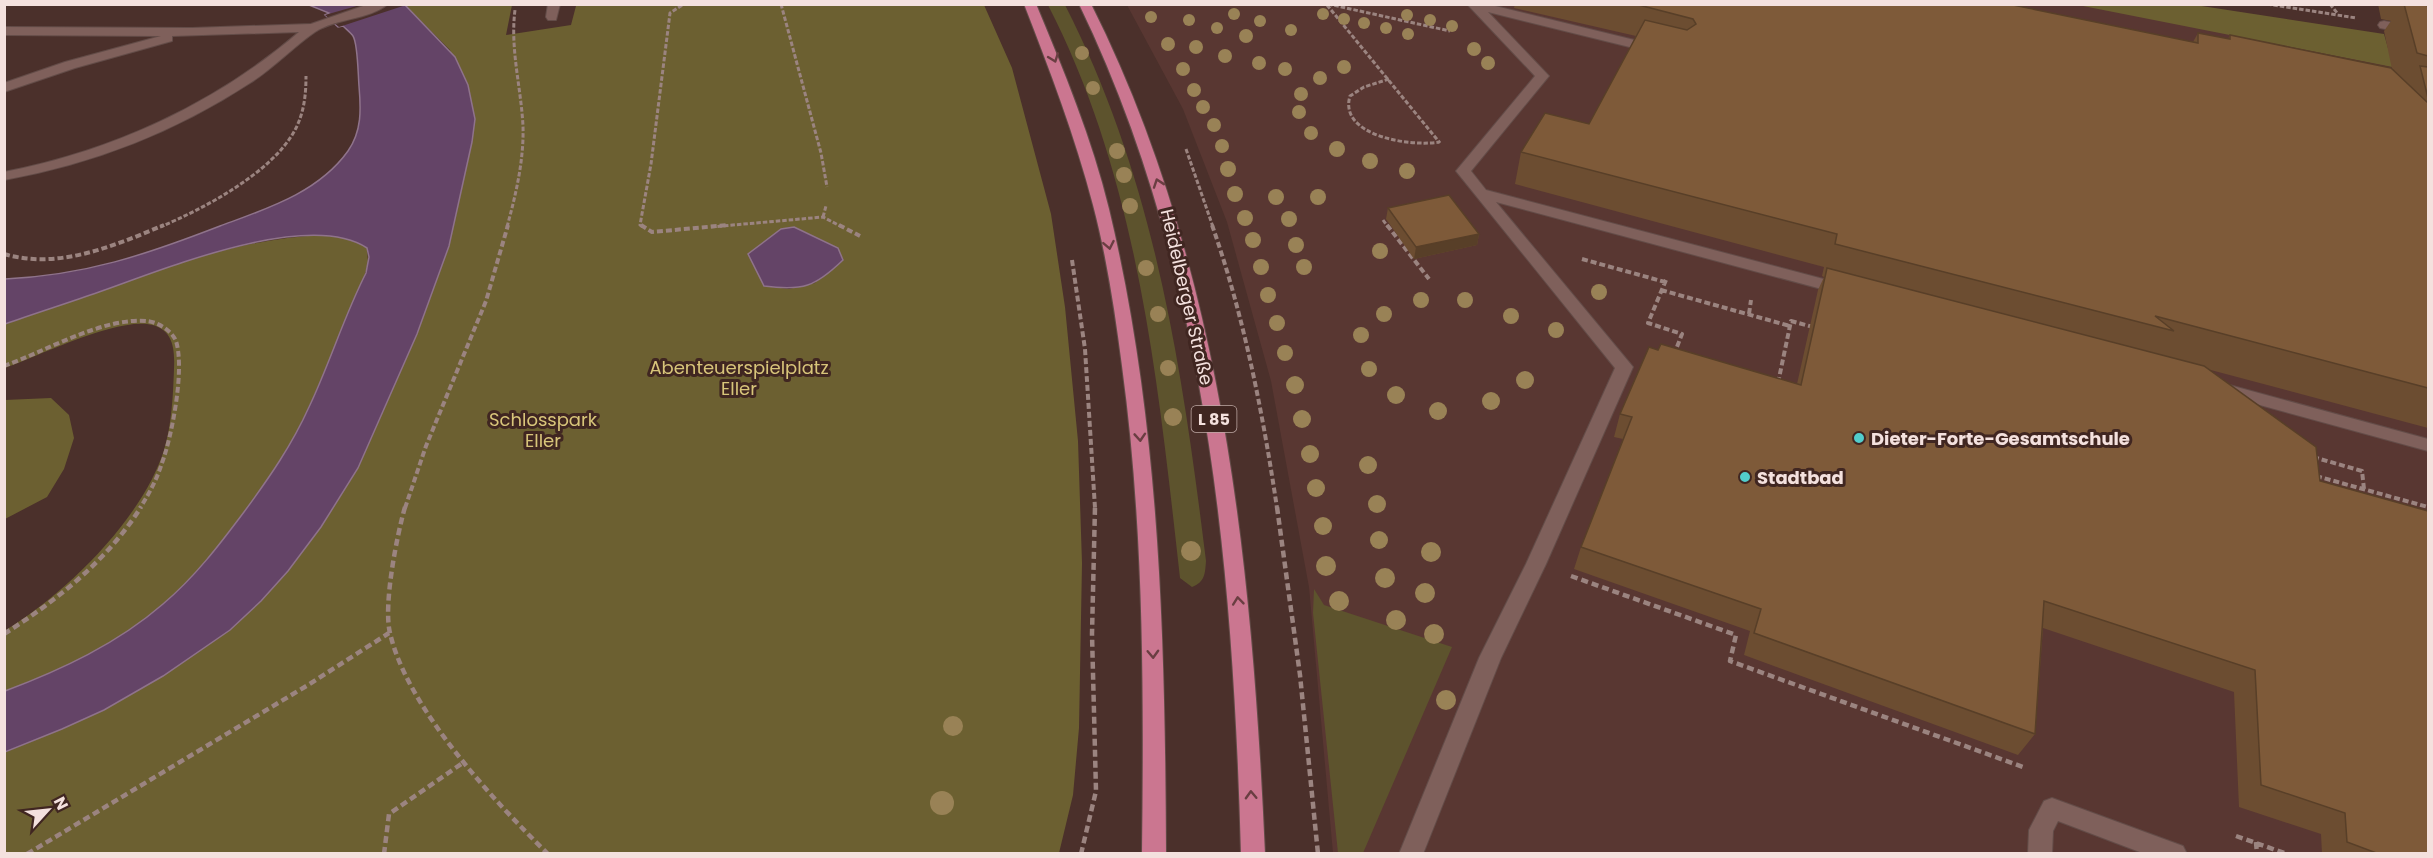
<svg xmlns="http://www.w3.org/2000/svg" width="2433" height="858" viewBox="0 0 2433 858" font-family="Poppins,sans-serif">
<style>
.built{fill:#593732}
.green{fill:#5d532d}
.forest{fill:#6c6031;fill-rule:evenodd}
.water{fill:#644467;stroke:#8f738b;stroke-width:1.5}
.pier{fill:#4b302b}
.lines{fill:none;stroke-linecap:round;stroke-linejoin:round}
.lane-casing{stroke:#634c48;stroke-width:2}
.street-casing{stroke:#634c48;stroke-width:2}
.primary-casing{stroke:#634c48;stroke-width:2}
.path-far2{stroke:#9b8480;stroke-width:3;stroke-dasharray:4.5 2;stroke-linecap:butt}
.path-far1{stroke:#9b8480;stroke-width:4;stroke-dasharray:6 3;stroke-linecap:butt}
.path{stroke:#9b8480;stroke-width:4.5;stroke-dasharray:7 4;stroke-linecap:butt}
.lane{fill:#7f605b;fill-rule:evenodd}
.street{fill:#7f605b;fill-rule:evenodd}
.primary{fill:#cb7690;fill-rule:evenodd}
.tree{fill:#998256}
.wall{fill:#6c4d31}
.shaded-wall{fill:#583f28}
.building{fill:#7e5a39;stroke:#583f28;stroke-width:1.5}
.oneway{stroke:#6a3e42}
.poi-dot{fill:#52cdcc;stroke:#402621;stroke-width:2}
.labels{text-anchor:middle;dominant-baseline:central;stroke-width:6;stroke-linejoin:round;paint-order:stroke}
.shield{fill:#402621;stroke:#bea9a5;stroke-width:1.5}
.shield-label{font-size:16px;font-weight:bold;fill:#f4e1de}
.street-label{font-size:18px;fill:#f4e1de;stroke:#402621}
.park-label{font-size:18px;fill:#d8c57a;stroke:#402621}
.poi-label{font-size:18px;font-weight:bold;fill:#f4e1de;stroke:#402621;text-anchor:start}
</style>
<rect width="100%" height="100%" fill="#4b302b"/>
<path class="built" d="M2126,4L2428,63V853H1333L1309,587L1271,381L1227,222L1183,109L1127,5Z"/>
<path class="green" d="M1048,5H1065C1155,181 1182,367 1206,561C1205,574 1205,582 1192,587L1180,578C1158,383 1139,182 1048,5Z
M1314,589L1324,605L1452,647L1363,853H1338L1313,613Z"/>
<path class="forest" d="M405,5H512L506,35L571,25L576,6L586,5H984L1012,68L1051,214L1065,307L1078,441L1082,563L1079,728L1073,795L1059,853L5,854V752L62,729L104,710L163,676L230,630L261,601L288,571L321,527L358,468L417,334L449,246L472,142L450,50ZM794,227L838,248L815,283L789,289L764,286Z
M2078,5H2195L2384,34L2388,48L2428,74Z
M321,235C339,236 352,238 367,248L368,263C360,295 344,326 331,356C319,384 307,412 293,439C265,492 209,565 164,604C118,644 61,670 5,691L4,631C65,595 143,518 164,450C172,424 173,395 174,369C175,348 173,327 147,324C112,320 40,355 5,368V324C105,290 214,240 321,235Z
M51,398L69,415L74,438L64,469L47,497L5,519V400Z"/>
<path class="water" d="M309,5H405L455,57L468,85L475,119L472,142L449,246L417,334L358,468L321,527L288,571L261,601L230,630L163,676L104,710L62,729L5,752V691C61,670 117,644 163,604C195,577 220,544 244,512C269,478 292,445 309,407C330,363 344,316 366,273L369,257L367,248C308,209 162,270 99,292C68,303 36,313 5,324V279C86,275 145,255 220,226C266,209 318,193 348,151C362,131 361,109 359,86C358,75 358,44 353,36C351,33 346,29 343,26L338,27L325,15L329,13Z
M794,227L838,248L843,260C815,287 803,291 764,286L748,254L781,229Z"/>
<path class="pier" d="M360,5L405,4L406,5L339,27L325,15Z"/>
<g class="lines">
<defs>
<path id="lane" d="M369,4H388C369,20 336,18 315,32C293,47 274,68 250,83C175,132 93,164 4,180V172C113,151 215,104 299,32L172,36V41L75,68L4,92V83L65,62L161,36L4,35V27L192,28L311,24Z
M1467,4H1487L1659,46L1660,49L1654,53L1488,12L1549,76L1471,171L1486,190L1850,286L1852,290L1844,295L1496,202L1633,367L1546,564L1501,658L1423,854H1399L1479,658L1526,564L1615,368L1456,171L1535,76Z
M2384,21L2428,29V37L2380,28L2378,25L2380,22Z
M2222,383L2428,439V451L2216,393L2213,389L2216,385Z
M2052,798L2183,846L2187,854H2145L2058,821L2053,831L2052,854H2028L2029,830L2044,801Z"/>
<path id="street" d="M548,4H560L556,20H548L546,17Z"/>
<path id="primary" d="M1024,4H1036C1064,71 1092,139 1109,209C1160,421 1165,637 1166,854H1142C1144,691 1144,527 1122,366C1115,312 1107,258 1093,205C1075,136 1050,71 1024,4Z
M1079,4H1091C1223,267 1252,564 1265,854H1241C1233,565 1207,268 1079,4Z"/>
</defs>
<use href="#lane" class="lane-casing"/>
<use href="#street" class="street-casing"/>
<use href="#primary" class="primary-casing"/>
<path class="path-far2" d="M781,4L821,153L827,187
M1328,4L1450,31
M2267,4L2356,18
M2330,4L2338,14
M1327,5L1440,143
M1389,79L1364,87L1350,96C1338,136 1411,147 1439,142
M1186,149L1213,227
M823,217L826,206
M1383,220L1388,227
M160,227C203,209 272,173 295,130C304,113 306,95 306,76
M507,227C516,194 524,160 523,126C521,87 510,49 515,10
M643,227L640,225L651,164L670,13L684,4
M711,227L823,217L842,227"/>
<path class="path-far1" d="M641,225L652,232L728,225
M839,225L860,236
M1212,225C1244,316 1263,414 1277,508
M1387,225L1429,279
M4,254C58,270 114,246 164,225
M1582,259L1665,282
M1072,260L1085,349L1095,508
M1666,280L1648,323L1682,334L1675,352
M1661,290L1790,326
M1749,314L1751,300
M4,366C46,351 103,317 147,321C158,322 172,331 176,341C185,369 172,436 162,463C157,479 149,494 140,508
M1778,383L1791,321L1813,327
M2313,457L2362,471L2364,489
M2316,476L2428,507
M405,508L426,446L486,301L508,225"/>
<path class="path" d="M405,507C397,535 383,605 390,633C407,708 494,801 548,854
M1277,507L1300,675L1318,854
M1571,576L1736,635L1730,661L2023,767
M4,634C56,601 108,560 141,507
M2236,836L2287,854
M2256,842L2257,854
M27,854L308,685L389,633
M384,854L389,814L464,762
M1081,854L1096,791L1092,634L1095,507"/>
<use href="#lane" class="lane"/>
<use href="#street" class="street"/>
<use href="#primary" class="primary"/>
</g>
<g class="tree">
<circle cx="1234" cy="14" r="6"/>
<circle cx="1323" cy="14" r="6"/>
<circle cx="1407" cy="15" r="6"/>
<circle cx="1151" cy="17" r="6"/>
<circle cx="1344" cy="19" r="6"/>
<circle cx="1189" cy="20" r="6"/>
<circle cx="1430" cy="20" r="6"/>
<circle cx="1260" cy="21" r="6"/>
<circle cx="1364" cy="23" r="6"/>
<circle cx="1452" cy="26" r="6"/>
<circle cx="1217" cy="28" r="6"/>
<circle cx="1386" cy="28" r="6"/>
<circle cx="1291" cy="30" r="6"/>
<circle cx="1408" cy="34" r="6"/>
<circle cx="1246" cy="36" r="7"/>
<circle cx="1168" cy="44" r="7"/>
<circle cx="1196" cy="47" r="7"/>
<circle cx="1474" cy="49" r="7"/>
<circle cx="1082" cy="53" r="7"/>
<circle cx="1225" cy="56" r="7"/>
<circle cx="1259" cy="63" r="7"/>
<circle cx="1488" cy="63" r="7"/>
<circle cx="1344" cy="67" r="7"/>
<circle cx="1183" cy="69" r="7"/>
<circle cx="1285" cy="69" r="7"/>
<circle cx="1320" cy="78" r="7"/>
<circle cx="1093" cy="88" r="7"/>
<circle cx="1194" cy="90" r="7"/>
<circle cx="1301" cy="94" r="7"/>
<circle cx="1203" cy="107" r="7"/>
<circle cx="1299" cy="112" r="7"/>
<circle cx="1214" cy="125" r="7"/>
<circle cx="1311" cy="133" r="7"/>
<circle cx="1222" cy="146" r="7"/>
<circle cx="1337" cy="149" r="8"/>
<circle cx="1117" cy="151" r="8"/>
<circle cx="1370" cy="161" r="8"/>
<circle cx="1228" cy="169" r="8"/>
<circle cx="1407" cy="171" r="8"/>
<circle cx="1124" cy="175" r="8"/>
<circle cx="1235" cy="194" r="8"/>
<circle cx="1276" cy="197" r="8"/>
<circle cx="1318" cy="197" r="8"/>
<circle cx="1130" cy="206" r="8"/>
<circle cx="1245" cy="218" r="8"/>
<circle cx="1289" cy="219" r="8"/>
<circle cx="1253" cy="240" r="8"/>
<circle cx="1296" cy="245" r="8"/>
<circle cx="1380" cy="251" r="8"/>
<circle cx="1261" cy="267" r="8"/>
<circle cx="1304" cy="267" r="8"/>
<circle cx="1146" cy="268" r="8"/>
<circle cx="1599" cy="292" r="8"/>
<circle cx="1268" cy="295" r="8"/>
<circle cx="1421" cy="300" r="8"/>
<circle cx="1465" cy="300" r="8"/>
<circle cx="1158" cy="314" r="8"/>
<circle cx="1384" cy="314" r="8"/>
<circle cx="1511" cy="316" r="8"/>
<circle cx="1277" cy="323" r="8"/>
<circle cx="1556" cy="330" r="8"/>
<circle cx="1361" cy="335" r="8"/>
<circle cx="1285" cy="353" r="8"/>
<circle cx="1168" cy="368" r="8"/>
<circle cx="1369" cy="369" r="8"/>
<circle cx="1525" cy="380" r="9"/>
<circle cx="1295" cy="385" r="9"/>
<circle cx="1396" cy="395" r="9"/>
<circle cx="1491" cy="401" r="9"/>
<circle cx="1438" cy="411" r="9"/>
<circle cx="1173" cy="417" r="9"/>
<circle cx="1302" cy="419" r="9"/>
<circle cx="1310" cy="454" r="9"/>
<circle cx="1368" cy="465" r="9"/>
<circle cx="1316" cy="488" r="9"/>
<circle cx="1377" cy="504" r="9"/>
<circle cx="1323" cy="526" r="9"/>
<circle cx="1379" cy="540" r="9"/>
<circle cx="1191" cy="551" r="10"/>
<circle cx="1431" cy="552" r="10"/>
<circle cx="1326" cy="566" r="10"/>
<circle cx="1385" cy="578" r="10"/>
<circle cx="1425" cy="593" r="10"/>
<circle cx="1339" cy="601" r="10"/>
<circle cx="1396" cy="620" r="10"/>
<circle cx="1434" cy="634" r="10"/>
<circle cx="1446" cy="700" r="10"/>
<circle cx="953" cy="726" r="10"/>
<circle cx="942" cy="803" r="12"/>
</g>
<path class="wall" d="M1515,4H2008L2193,42L2198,33L2228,39L2230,35L2392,69L2384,31L2391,21L2381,19L2378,4H2428V428L2207,369L2320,481L2428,854H2322L2321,834L2239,807L2234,692L2043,628L2035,734L2018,755L1744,655L1750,631L1574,569L1581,547L1623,439L1614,437L1620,414L1658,350L1797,384L1818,290L1824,277L1822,276L1824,267L1515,184L1521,152L1589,124L1636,36L1514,8Z
M1388,208L1479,234L1477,245L1414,259L1386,219Z"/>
<path class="shaded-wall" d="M1479,234L1477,245L1414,259L1416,247Z"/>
<path class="building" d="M1635,4H2008L2198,43V33L2230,39V35L2391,68L2428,103V388L2155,316L2174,331L1835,244L1837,234L1521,152L1545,113L1589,124L1645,20L1687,30L1696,24L1693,19Z
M2404,4H2422L2428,6V56L2417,53Z
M2420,66L2428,67V98Z
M1449,195L1479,234L1416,247L1388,208Z
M1827,268L2204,366L2316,447L2320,481L2428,511V854H2379L2347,842L2345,813L2261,785L2255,670L2044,601L2035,734L1754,633L1761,609L1581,547L1632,417L1620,414L1649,347L1658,350L1661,344L1801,385Z"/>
<defs><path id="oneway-chevron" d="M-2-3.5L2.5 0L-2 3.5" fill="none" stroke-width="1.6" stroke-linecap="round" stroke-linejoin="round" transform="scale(1.5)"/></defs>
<g class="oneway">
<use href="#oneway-chevron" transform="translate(1054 58) rotate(69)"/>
<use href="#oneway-chevron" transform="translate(1158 183) rotate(-109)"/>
<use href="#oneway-chevron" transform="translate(1109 245) rotate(79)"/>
<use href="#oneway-chevron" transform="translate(1140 437) rotate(86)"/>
<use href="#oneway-chevron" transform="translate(1238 601) rotate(-96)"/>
<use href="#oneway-chevron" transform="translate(1153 654) rotate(88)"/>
<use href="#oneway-chevron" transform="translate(1251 795) rotate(-92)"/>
</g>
<g class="poi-dot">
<circle cx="1859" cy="438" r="6"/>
<circle cx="1745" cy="477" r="6"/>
</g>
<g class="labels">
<rect class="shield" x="1191.5" y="406" width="45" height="26" rx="4.5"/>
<g class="shield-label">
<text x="1214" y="419">L 85</text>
</g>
<g class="street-label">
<text transform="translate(1187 297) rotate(77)">Heidelberger Straße</text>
</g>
<g class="park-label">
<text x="739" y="367">Abenteuerspielplatz<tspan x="739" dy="21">Eller</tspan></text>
<text x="543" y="419">Schlosspark<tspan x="543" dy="21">Eller</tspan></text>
</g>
<g class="poi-label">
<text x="1871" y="438">Dieter-Forte-Gesamtschule</text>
<text x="1757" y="477">Stadtbad</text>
</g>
</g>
<rect width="2433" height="858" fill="none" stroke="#f4e1de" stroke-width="12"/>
<g transform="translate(48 810) rotate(63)" stroke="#402621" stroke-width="4.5" paint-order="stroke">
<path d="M0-4.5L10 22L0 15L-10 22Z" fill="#f4e1de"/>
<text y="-9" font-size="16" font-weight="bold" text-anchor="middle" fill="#f4e1de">N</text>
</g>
</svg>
